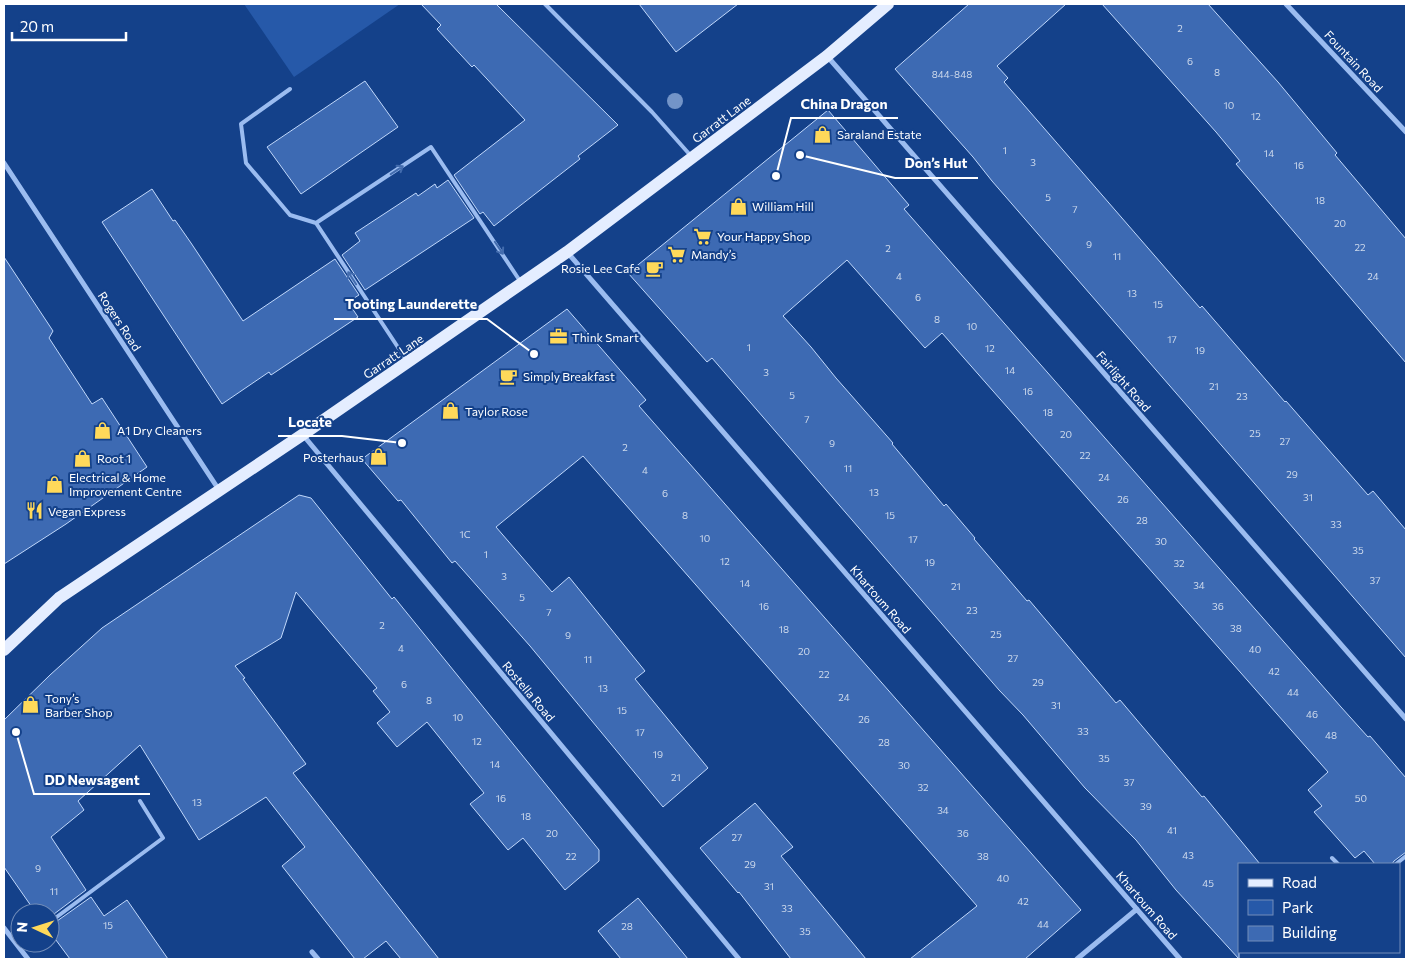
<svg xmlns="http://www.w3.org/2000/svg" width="1410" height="963" viewBox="0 0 1410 963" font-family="Commissioner,sans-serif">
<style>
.green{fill:#2659a9}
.building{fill:#3d6ab3;stroke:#c1d8fb}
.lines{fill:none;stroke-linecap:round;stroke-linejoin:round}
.service{stroke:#9bbcf0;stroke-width:4}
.minor{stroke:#9bbcf0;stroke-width:5}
.primary{stroke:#e4edff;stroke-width:12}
.tree{fill:#7394c8}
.oneway{stroke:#436cae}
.labels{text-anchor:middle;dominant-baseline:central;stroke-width:4;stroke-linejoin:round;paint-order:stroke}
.number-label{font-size:10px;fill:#cedaec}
.street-label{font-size:12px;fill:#fff;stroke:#14418a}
.poi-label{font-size:12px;fill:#fff;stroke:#14418a;text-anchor:start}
.leader{fill:none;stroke:#fff;stroke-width:2}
.callout-dot{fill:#fff;stroke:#14418a;stroke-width:2}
.callout-label{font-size:14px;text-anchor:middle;font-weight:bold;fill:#fff;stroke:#14418a;stroke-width:4;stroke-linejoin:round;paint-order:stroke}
</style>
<rect width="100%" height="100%" fill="#14418a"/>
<path class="green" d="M244,4H400L294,77Z"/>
<path class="building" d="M421,4H496L618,125L578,156L580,159L494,226L483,212L480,214L454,175L525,120L474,65L472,67L437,29L441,25Z
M639,4H738L676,52Z
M969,4H1066L997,66L1008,78L1004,82L1200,308L1202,306L1285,402L1286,401L1368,495L1373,491L1406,530V658L992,181L973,157L895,69Z
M1102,4H1208L1278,82L1337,153L1335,155L1406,239V363L1236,164L1240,161L1216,132Z
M365,81L398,127L301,194L267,147Z
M828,110L909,205L904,209L1341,707L1368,737L1370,736L1406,778V852L1394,861L1392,864H1375L1364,851L1355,858L1314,812L1322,806L1308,790L1328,772L942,333L925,348L847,260L783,316L811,347L836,378L893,443L892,444L944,506L946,504L975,538L974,539L1027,601L1029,600L1116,703L1120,700L1202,797L1204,796L1260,864H1239V959L1176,890L1136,840L1085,788L1023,715L999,690L712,358L707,362L628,273Z
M448,180L474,218L365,290L342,255L360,241L355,233L416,193L418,196L435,184L437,188Z
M152,189L173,221L175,220L191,243L243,321L335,259L359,295L348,302L358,317L271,375L269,372L222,404L102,222Z
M4,257L53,331L49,338L92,404L102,398L147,467L66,524L4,564Z
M567,309L646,400L639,406L1081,910L1025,959H910L977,906L583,456L496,527L552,592L569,577L645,671L635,679L708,768L663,807L530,646L455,561L452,563L401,500L398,501L362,459Z
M299,495L311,498L392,599L394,597L599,850V861L565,890L523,838L508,850L470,804L484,793L427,722L397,747L377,723L390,712L373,691L377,688L296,592L281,638L235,666L245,678L243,679L306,764L293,773L439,959H401L386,941L363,959H355L282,866L305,847L266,797L199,840L140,745L78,801L84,810L51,837L86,890L50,917V913H36L4,867V720L50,675L102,628Z
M755,803L793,847L781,856L866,959H791L739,892L738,893L700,848Z
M91,897L104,916L127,900L168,959H70L50,932V926Z
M638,898L657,921L688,959H621L598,931Z"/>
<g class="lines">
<path class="service" d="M545,4L652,112L691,156
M290,89L241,124L246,163L290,215L316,223
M407,361L316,223L431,147L520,281
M1332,858L1338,864
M1396,864L1406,856
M50,922L163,838L140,801"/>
<path class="minor" d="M1286,4L1406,132
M827,56L1406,719
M4,163L219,490
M568,253L1180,959
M303,435L739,959
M4,928L28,959
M312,952L318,959
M1077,959L1137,909"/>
<path class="primary" d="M4,650L59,598L302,435L567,252L827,56L888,4"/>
</g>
<circle class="tree" cx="675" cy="101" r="8"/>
<defs><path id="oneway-shaft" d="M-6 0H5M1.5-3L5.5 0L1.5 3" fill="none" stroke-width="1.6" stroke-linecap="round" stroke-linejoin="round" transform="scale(1.25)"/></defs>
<g class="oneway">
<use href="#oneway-shaft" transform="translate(397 170) rotate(-33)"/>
<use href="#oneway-shaft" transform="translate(499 248) rotate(56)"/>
<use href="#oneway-shaft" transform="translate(352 278) rotate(-123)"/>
</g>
<defs>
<symbol id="shop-bare" viewBox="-9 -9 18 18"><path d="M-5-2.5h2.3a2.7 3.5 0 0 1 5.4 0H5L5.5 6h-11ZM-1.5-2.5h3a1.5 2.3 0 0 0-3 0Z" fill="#ffd95a" stroke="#14418a" stroke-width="2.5" paint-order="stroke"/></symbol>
<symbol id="supermarket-bare" viewBox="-9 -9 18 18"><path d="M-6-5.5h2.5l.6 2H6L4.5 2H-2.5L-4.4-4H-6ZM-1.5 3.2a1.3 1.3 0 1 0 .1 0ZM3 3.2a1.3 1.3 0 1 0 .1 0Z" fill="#ffd95a" stroke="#14418a" stroke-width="2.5" paint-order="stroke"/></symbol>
<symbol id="cafe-bare" viewBox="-9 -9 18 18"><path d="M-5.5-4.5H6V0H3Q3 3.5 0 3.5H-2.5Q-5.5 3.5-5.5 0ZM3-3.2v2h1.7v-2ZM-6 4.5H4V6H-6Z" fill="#ffd95a" stroke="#14418a" stroke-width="2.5" paint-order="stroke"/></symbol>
<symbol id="office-bare" viewBox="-9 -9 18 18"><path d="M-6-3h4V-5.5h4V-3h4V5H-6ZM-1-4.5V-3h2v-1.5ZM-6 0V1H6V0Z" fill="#ffd95a" stroke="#14418a" stroke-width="2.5" paint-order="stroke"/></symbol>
<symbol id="restaurant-bare" viewBox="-9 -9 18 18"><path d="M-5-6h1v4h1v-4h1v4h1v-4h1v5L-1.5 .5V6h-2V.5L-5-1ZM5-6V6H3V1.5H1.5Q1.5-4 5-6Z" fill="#ffd95a" stroke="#14418a" stroke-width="2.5" paint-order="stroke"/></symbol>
</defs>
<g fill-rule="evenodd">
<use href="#shop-bare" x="810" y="122" width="25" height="25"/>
<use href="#shop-bare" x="726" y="194" width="25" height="25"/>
<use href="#supermarket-bare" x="690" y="224" width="25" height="25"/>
<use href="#supermarket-bare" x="664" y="242" width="25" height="25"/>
<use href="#cafe-bare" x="642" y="256" width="25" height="25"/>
<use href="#office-bare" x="546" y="324" width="25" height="25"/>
<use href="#cafe-bare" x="496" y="364" width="25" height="25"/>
<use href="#shop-bare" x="438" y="398" width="25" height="25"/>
<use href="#shop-bare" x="90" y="418" width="25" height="25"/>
<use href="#shop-bare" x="366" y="444" width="25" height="25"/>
<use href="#shop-bare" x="70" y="446" width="25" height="25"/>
<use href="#shop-bare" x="42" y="472" width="25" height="25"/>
<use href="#restaurant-bare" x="22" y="498" width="25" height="25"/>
<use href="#shop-bare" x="18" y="692" width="25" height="25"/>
</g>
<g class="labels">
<g class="number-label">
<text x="1180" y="28">2</text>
<text x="1190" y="61">6</text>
<text x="1217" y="72">8</text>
<text x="952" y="74">844-848</text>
<text x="1229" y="105">10</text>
<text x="1256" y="116">12</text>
<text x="1005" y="150">1</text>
<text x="1269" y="153">14</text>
<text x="1033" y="162">3</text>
<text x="1299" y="165">16</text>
<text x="1048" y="197">5</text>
<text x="1320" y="200">18</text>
<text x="1075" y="209">7</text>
<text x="1340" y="223">20</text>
<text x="1089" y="244">9</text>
<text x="1360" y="247">22</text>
<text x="888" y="248">2</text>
<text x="1117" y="256">11</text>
<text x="899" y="276">4</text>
<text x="1373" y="276">24</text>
<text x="1132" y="293">13</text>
<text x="918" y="297">6</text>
<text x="1158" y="304">15</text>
<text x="937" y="319">8</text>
<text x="972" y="326">10</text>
<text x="1172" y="339">17</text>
<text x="749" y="347">1</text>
<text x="990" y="348">12</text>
<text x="1200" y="350">19</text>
<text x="1010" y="370">14</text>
<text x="766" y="372">3</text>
<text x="1214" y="386">21</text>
<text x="1028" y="391">16</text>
<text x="792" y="395">5</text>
<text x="1242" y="396">23</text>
<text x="1048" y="412">18</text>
<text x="807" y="419">7</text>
<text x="1255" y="433">25</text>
<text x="1066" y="434">20</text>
<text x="1285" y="441">27</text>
<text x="832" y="443">9</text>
<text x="625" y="447">2</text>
<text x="1085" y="455">22</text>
<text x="848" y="468">11</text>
<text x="645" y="470">4</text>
<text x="1292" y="474">29</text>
<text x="1104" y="477">24</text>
<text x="874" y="492">13</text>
<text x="665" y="493">6</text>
<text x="1308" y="497">31</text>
<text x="1123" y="499">26</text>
<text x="685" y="515">8</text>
<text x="890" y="515">15</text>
<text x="1142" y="520">28</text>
<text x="1336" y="524">33</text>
<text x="465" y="534">1C</text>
<text x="705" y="538">10</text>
<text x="913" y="539">17</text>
<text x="1161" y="541">30</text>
<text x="1358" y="550">35</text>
<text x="486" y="554">1</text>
<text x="725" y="561">12</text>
<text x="930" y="562">19</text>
<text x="1179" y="563">32</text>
<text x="504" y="576">3</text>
<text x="1375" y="580">37</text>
<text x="745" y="583">14</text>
<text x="1199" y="585">34</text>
<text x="956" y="586">21</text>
<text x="522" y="597">5</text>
<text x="764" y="606">16</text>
<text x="1218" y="606">36</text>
<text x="972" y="610">23</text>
<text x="549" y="612">7</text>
<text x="382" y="625">2</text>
<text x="1236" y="628">38</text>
<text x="784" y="629">18</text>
<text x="996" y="634">25</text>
<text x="568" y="635">9</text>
<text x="401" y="648">4</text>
<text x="1255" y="649">40</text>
<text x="804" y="651">20</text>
<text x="1013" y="658">27</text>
<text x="588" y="659">11</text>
<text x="1274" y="671">42</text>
<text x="824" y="674">22</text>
<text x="1038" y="682">29</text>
<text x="404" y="684">6</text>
<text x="603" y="688">13</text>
<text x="1293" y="692">44</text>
<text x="844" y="697">24</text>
<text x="429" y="700">8</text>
<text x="1056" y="705">31</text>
<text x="622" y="710">15</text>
<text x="1312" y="714">46</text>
<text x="458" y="717">10</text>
<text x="864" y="719">26</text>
<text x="1083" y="731">33</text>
<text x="640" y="732">17</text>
<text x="1331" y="735">48</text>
<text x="477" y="741">12</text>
<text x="884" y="742">28</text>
<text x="658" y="754">19</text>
<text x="1104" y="758">35</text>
<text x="495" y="764">14</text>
<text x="904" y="765">30</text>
<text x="676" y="777">21</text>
<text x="1129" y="782">37</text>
<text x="923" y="787">32</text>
<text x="501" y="798">16</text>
<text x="1361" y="798">50</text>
<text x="197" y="802">13</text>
<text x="1146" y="806">39</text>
<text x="943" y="810">34</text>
<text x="526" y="816">18</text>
<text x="1172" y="830">41</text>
<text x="552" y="833">20</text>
<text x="963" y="833">36</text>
<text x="737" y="837">27</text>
<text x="1188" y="855">43</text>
<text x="571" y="856">22</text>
<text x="983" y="856">38</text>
<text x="750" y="864">29</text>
<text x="38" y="868">9</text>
<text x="1003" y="878">40</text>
<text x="1208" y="883">45</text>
<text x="769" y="886">31</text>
<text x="54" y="891">11</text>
<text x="1023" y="901">42</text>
<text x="787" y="908">33</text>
<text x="1043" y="924">44</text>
<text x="108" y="925">15</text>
<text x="627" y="926">28</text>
<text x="805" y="931">35</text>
</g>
<g class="street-label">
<text transform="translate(1354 61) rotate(47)">Fountain Road</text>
<text transform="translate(721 119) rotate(-37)">Garratt Lane</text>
<text transform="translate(120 321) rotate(57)">Rogers Road</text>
<text transform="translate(393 356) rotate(-34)">Garratt Lane</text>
<text transform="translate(1124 381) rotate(49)">Fairlight Road</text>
<text transform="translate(881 599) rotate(49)">Khartoum Road</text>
<text transform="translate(529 691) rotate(50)">Rostella Road</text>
<text transform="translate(1147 905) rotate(49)">Khartoum Road</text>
</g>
<g class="poi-label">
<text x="837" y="134">Saraland Estate</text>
<text x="752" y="206">William Hill</text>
<text x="717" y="236">Your Happy Shop</text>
<text x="691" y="254">Mandy’s</text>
<text x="640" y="268" text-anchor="end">Rosie Lee Cafe</text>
<text x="572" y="337">Think Smart</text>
<text x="523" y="376">Simply Breakfast</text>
<text x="465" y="411">Taylor Rose</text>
<text x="117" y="430">A1 Dry Cleaners</text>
<text x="364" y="457" text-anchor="end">Posterhaus</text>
<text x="97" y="458">Root 1</text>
<text x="69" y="477">Electrical &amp; Home<tspan x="69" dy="14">Improvement Centre</tspan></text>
<text x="48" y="511">Vegan Express</text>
<text x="45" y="698">Tony’s<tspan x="45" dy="14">Barber Shop</tspan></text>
</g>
</g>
<path class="leader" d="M776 176L791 118H898M800 155L895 178H978M534 354L487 319H334M402 443L342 436H278M16 732L34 794H150"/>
<g class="callout-dot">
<circle cx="776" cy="176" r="5"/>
<circle cx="800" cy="155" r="5"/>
<circle cx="534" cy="354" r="5"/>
<circle cx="402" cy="443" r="5"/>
<circle cx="16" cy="732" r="5"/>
</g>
<g class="callout-label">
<text x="844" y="109">China Dragon</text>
<text x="936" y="168">Don’s Hut</text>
<text x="411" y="309">Tooting Launderette</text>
<text x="310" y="427">Locate</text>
<text x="92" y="785">DD Newsagent</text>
</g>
<rect width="1410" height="963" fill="none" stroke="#ffffff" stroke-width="10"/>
<rect x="1238" y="863" width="162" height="90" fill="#14418a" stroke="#728db9"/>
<rect x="1248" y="879" width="25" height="8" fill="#e4edff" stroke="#728db9"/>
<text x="1282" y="888" font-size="15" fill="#ffffff">Road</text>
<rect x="1248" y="900" width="25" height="15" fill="#2659a9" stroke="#728db9"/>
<text x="1282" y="913" font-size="15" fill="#ffffff">Park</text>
<rect x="1248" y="926" width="25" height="15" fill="#3d6ab3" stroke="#728db9"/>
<text x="1282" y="938" font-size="15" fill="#ffffff">Building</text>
<g transform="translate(35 928) rotate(274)"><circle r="24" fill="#14418a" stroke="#728db9"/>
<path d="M0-4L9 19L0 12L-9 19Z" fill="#ffd95a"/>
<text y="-8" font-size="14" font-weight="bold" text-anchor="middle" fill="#ffffff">N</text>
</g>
<path d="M12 32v8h114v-8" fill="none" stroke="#ffffff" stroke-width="2.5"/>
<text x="20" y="32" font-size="15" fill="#ffffff" stroke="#14418a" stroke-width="4" paint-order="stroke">20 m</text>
</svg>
